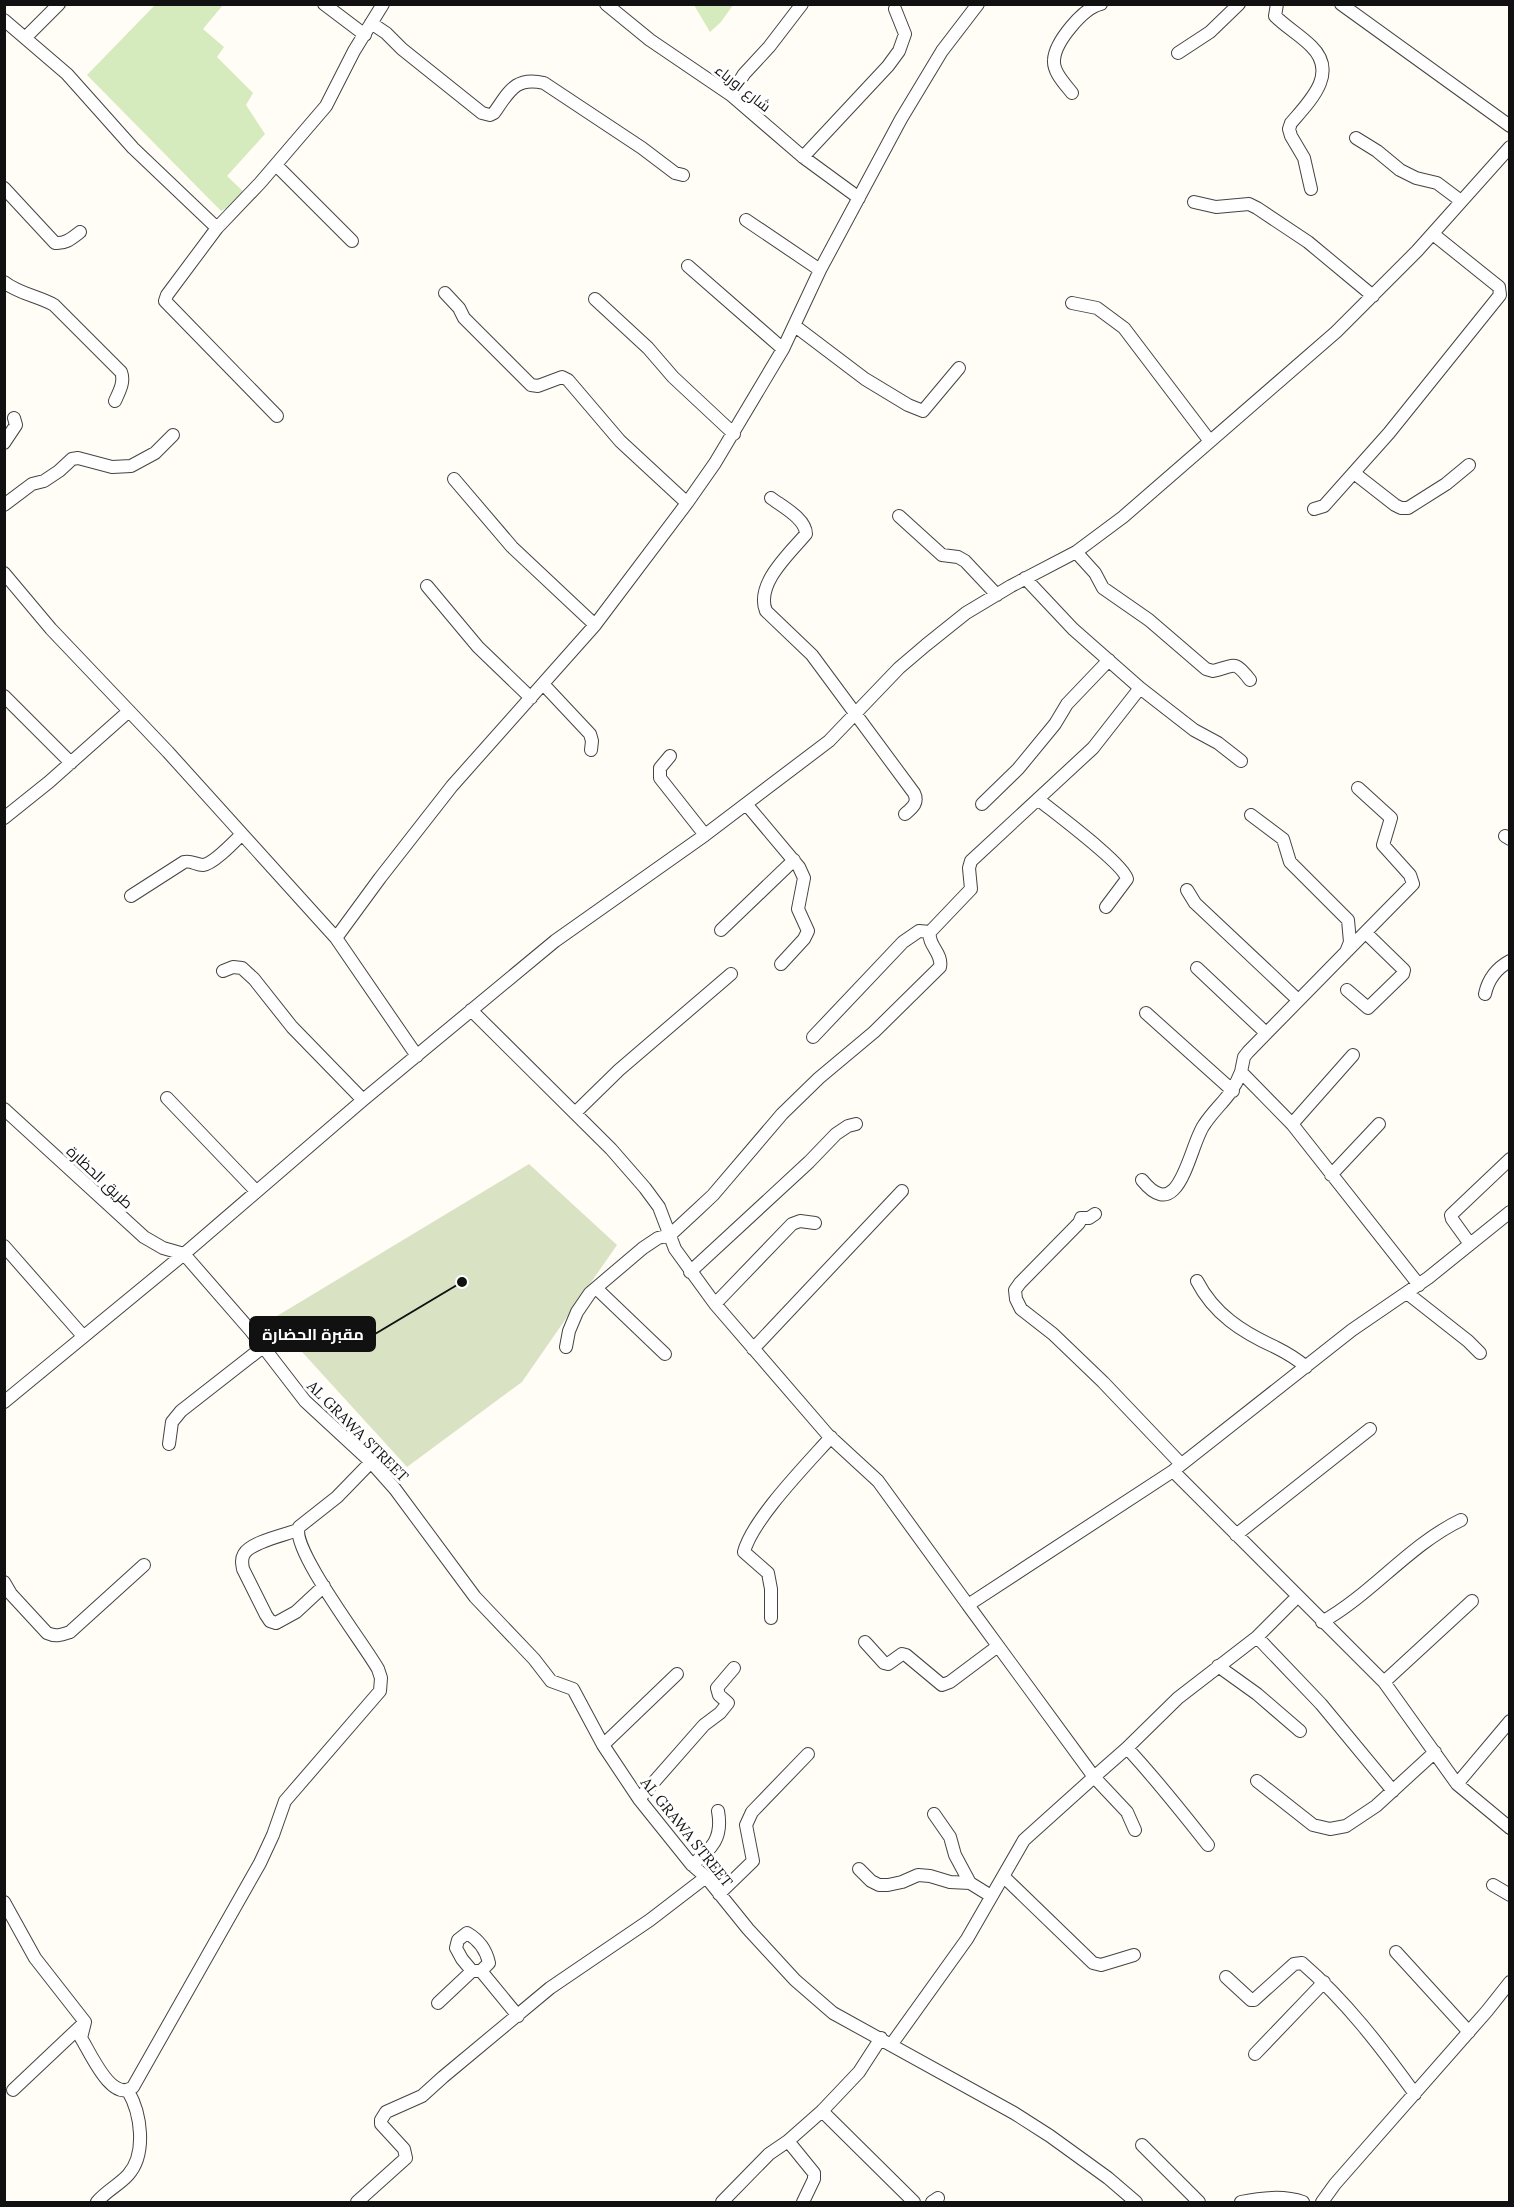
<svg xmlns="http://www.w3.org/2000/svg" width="1514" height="2207" viewBox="0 0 1514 2207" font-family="Lora,Cairo,serif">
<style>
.green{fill:#d5ebbd}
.cemetery{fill:#d9e3c4}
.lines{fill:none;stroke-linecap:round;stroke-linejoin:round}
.minor-casing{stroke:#444;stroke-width:14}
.minor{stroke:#fff;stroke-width:12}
.labels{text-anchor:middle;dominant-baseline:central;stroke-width:6;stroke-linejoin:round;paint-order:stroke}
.street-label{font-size:15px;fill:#111;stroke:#fff}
.leader{fill:none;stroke:#111;stroke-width:2}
.callout-dot{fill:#111;stroke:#fff;stroke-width:2}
.callout{fill:#111;stroke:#111;stroke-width:2}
.callout-label{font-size:16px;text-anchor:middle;font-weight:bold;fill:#fff}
</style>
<rect width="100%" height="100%" fill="#fffdf5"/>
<path class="green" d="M155,5H223L203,29L224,47L217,57L253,93L246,105L265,134L227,176L248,196L221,211L87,75Z
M694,5H733L721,22L710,32Z"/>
<path class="cemetery" d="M529,1164L617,1245L522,1382L407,1467L272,1319Z"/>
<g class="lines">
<defs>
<path id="minor" d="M324,4L365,35
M606,4L650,40L731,95L803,157L859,198
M1277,4L1275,16C1286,27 1300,35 1311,46C1339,73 1310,101 1291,123L1289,129L1291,136L1304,158L1311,189
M1341,4L1510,126
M4,20L67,74L133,148L217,228L260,183L326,106L354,51L383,4
M371,23L386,33L402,49L482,113L490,115L494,113C509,92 515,76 544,83L642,148L675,173L683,175
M25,38L59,4
M1178,53L1210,32L1239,4
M1072,93C1065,84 1053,72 1054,60C1055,42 1083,8 1101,4
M731,95L744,74L769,47L802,4
M1356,138L1377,151L1400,170L1416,178L1437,183L1461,201
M803,157L888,66L899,51L905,34L895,9
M276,165L352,241
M4,188L55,243C66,244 72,238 80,232
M1194,202L1216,207L1249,204L1257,208L1308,242L1373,296
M746,220L820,270
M217,228L167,295L165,301L277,416
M688,266L783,349
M4,282C19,294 38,296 54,305L121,372C125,382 119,392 115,401
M445,293L459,308L464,318L531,385L538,386L562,377L568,380L620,441L687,503
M595,299L648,348L673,377L734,434
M1072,303L1097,308L1124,328L1209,440
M795,326L865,379L908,405L923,411L959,368
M4,443L16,425L14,418
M1354,473L1395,505L1401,508H1408L1446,484L1469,465
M454,479L512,547L595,625
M771,498C783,507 806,519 806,534C790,553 755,584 766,611L812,655L914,793C919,803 912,808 905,814
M4,505L32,484L44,481L59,471L72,459L78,458L112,467L131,466L155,453L173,435
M1314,509L1324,506L1389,433L1500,295L1499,287L1433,234
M899,516L942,555L958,557L965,561L997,595
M1076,552L1095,573L1103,588L1149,620L1206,669L1213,671C1235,666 1234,659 1250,680
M4,573L51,629L168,752L336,938
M427,586L478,647L531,698
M544,685L590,734L592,741L591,750
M1140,688L1194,730L1218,743L1241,761
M4,696L71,763
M670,756L660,768V778L705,835
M1039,800C1055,813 1124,864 1127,879L1106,907
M982,804L1018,769L1055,724L1067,704L1109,660
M747,805L799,867L804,878L798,909L808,931L804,939L781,964
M1251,815L1283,839L1290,862L1348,920L1350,942L1346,952L1248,1052L1244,1057L1241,1072L1292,1124L1419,1285
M4,818L49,782L129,711
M1505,836L1510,839
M1187,890L1195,903L1297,999
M131,896L184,862C191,860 196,865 203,865C213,864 233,843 241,835
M721,930L794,860
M1347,951L1413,884L1410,875L1383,845L1391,818L1358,788
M1197,968L1266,1033
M223,971L233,967L242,968L254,979L292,1027L363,1100
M1347,990L1368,1008L1403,974L1404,970L1366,933
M1485,994C1488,980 1497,968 1510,961
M471,1010L611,1149L645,1188L659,1207L675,1249L715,1304L828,1435L878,1481L968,1605L1173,1471L1352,1330L1428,1278L1510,1212
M1146,1013L1233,1091
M813,1037L903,942L919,931L930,932
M417,1056L336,938L380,878L452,786L595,625L687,503L715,463L783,349L820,270L901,119L942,51L978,4
M167,1098L256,1191
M4,1109L144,1237L163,1248L184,1254L251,1331L305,1401L371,1462L395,1489L475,1597L534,1659L551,1681L573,1689L603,1745L639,1799L692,1865L706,1877L748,1929L795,1980L833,2013L1014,2113L1050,2136L1108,2178L1136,2202
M575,1113L619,1070L731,974
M1292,1124L1353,1055
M1331,1175L1379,1124
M1142,1180C1180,1227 1189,1146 1204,1125C1218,1104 1231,1098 1241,1072
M1095,1214L1089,1218H1081L1079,1223L1020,1283L1015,1290L1016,1299L1021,1309L1053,1334L1103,1382L1181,1464
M1470,1244L1452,1219L1451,1215L1510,1159
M4,1246L83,1336
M690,1272L809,1162L836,1134L848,1126L856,1124
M1197,1281C1214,1314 1242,1332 1275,1347C1287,1353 1296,1358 1306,1367
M596,1288L665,1354
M1407,1293L1468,1341L1480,1353
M715,1304L792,1224L800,1221L815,1223
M566,1347L569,1331L577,1312L590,1293L643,1248L658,1238L670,1235L697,1210L713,1195L782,1114L819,1078L874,1032L940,967C943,953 927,945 930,932L971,889L969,868L971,861L1093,748L1140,688L1073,629L1025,578
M753,1349L902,1191
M4,1402L184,1254L363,1100L555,941L705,835L829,741L899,668L926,645L966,613L1011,586L1076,552L1123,517L1336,332L1417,251L1510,147
M169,1444L172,1422L181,1411L263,1347
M1173,1471L1384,1682L1457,1784L1510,1828
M298,1530C284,1535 251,1542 244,1554C241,1559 242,1564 243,1569L266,1615L270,1621L276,1623L296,1612L324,1586
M1236,1535L1370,1429
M4,1582L11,1594L47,1633C56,1637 61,1635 70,1632L144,1565
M968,1605L1094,1777L1127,1748L1178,1698L1257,1637L1297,1597
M771,1618V1589L768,1573L744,1552C752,1520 807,1464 831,1437
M1322,1622C1372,1594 1409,1545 1461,1520
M1257,1637L1321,1704L1393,1791
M865,1642L884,1663L888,1664L902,1654L906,1655L942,1685L950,1682L998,1646
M1218,1666L1257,1694L1300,1731
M1384,1682L1472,1601
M603,1745L677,1674
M1127,1748C1156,1779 1182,1812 1208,1845
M1257,1781L1313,1825L1330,1829L1346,1826L1376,1806L1435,1752
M1457,1784L1510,1721
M639,1799L704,1725L720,1713L728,1703L719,1695L717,1688L734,1668
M934,1814L950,1837L955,1855L970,1883
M692,1865C712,1848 723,1839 718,1811
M859,1869L871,1881L879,1885H888L902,1882L918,1875L930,1876L950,1882L970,1883L991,1896
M1004,1877L1093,1963L1101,1965L1134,1955
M1493,1885L1510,1895
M719,1894L753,1861L746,1825L752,1812L808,1754
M4,1902L35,1958L85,2022L81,2038C90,2052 112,2104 133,2087L260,1863L273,1835L285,1801L380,1691L381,1678L378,1669C364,1644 290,1548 299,1527L337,1497L371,1462
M1396,1952L1469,2032
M472,1971L462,1959L456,1948L458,1940L467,1933C479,1940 486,1949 489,1963L481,1971
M1226,1977L1251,2000H1254L1294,1964L1302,1963C1346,2001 1381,2047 1415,2094
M438,2003L472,1971H481L518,2016
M891,2045L967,1939L1024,1840L1094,1777L1127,1812L1135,1830
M1255,2054L1324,1982
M13,2090L84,2023
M822,2111L914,2202
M788,2141L814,2173V2179L803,2202
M1142,2145L1199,2202
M97,2202C106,2191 119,2185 128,2175C147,2154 141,2113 128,2091
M357,2202L406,2158L404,2149L381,2124V2120L386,2112L422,2096L443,2077L550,1988L650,1920L706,1877
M722,2202L769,2154L788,2141L822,2111L859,2072L881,2038
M932,2202L938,2198
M1241,2202C1261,2198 1283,2195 1303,2202
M1322,2202L1335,2184L1487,2011L1510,1982"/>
</defs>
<use href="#minor" class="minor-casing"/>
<use href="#minor" class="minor"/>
</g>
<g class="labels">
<g class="street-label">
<text transform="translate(743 88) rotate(38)">شارع اورباء</text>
<text transform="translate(100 1177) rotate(43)">طريق الحظارة</text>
<text transform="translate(358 1431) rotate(45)">AL GRAWA STREET</text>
<text transform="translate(687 1832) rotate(51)">AL GRAWA STREET</text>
</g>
</g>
<path class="leader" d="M462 1282L375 1334"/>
<circle class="callout-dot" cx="462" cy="1282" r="6"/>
<rect class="callout" x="250" y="1317" width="125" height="34" rx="6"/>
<g class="callout-label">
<text x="313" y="1340">مقبرة الحضارة</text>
</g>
<rect width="1514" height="2207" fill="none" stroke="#111111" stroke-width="12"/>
</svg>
